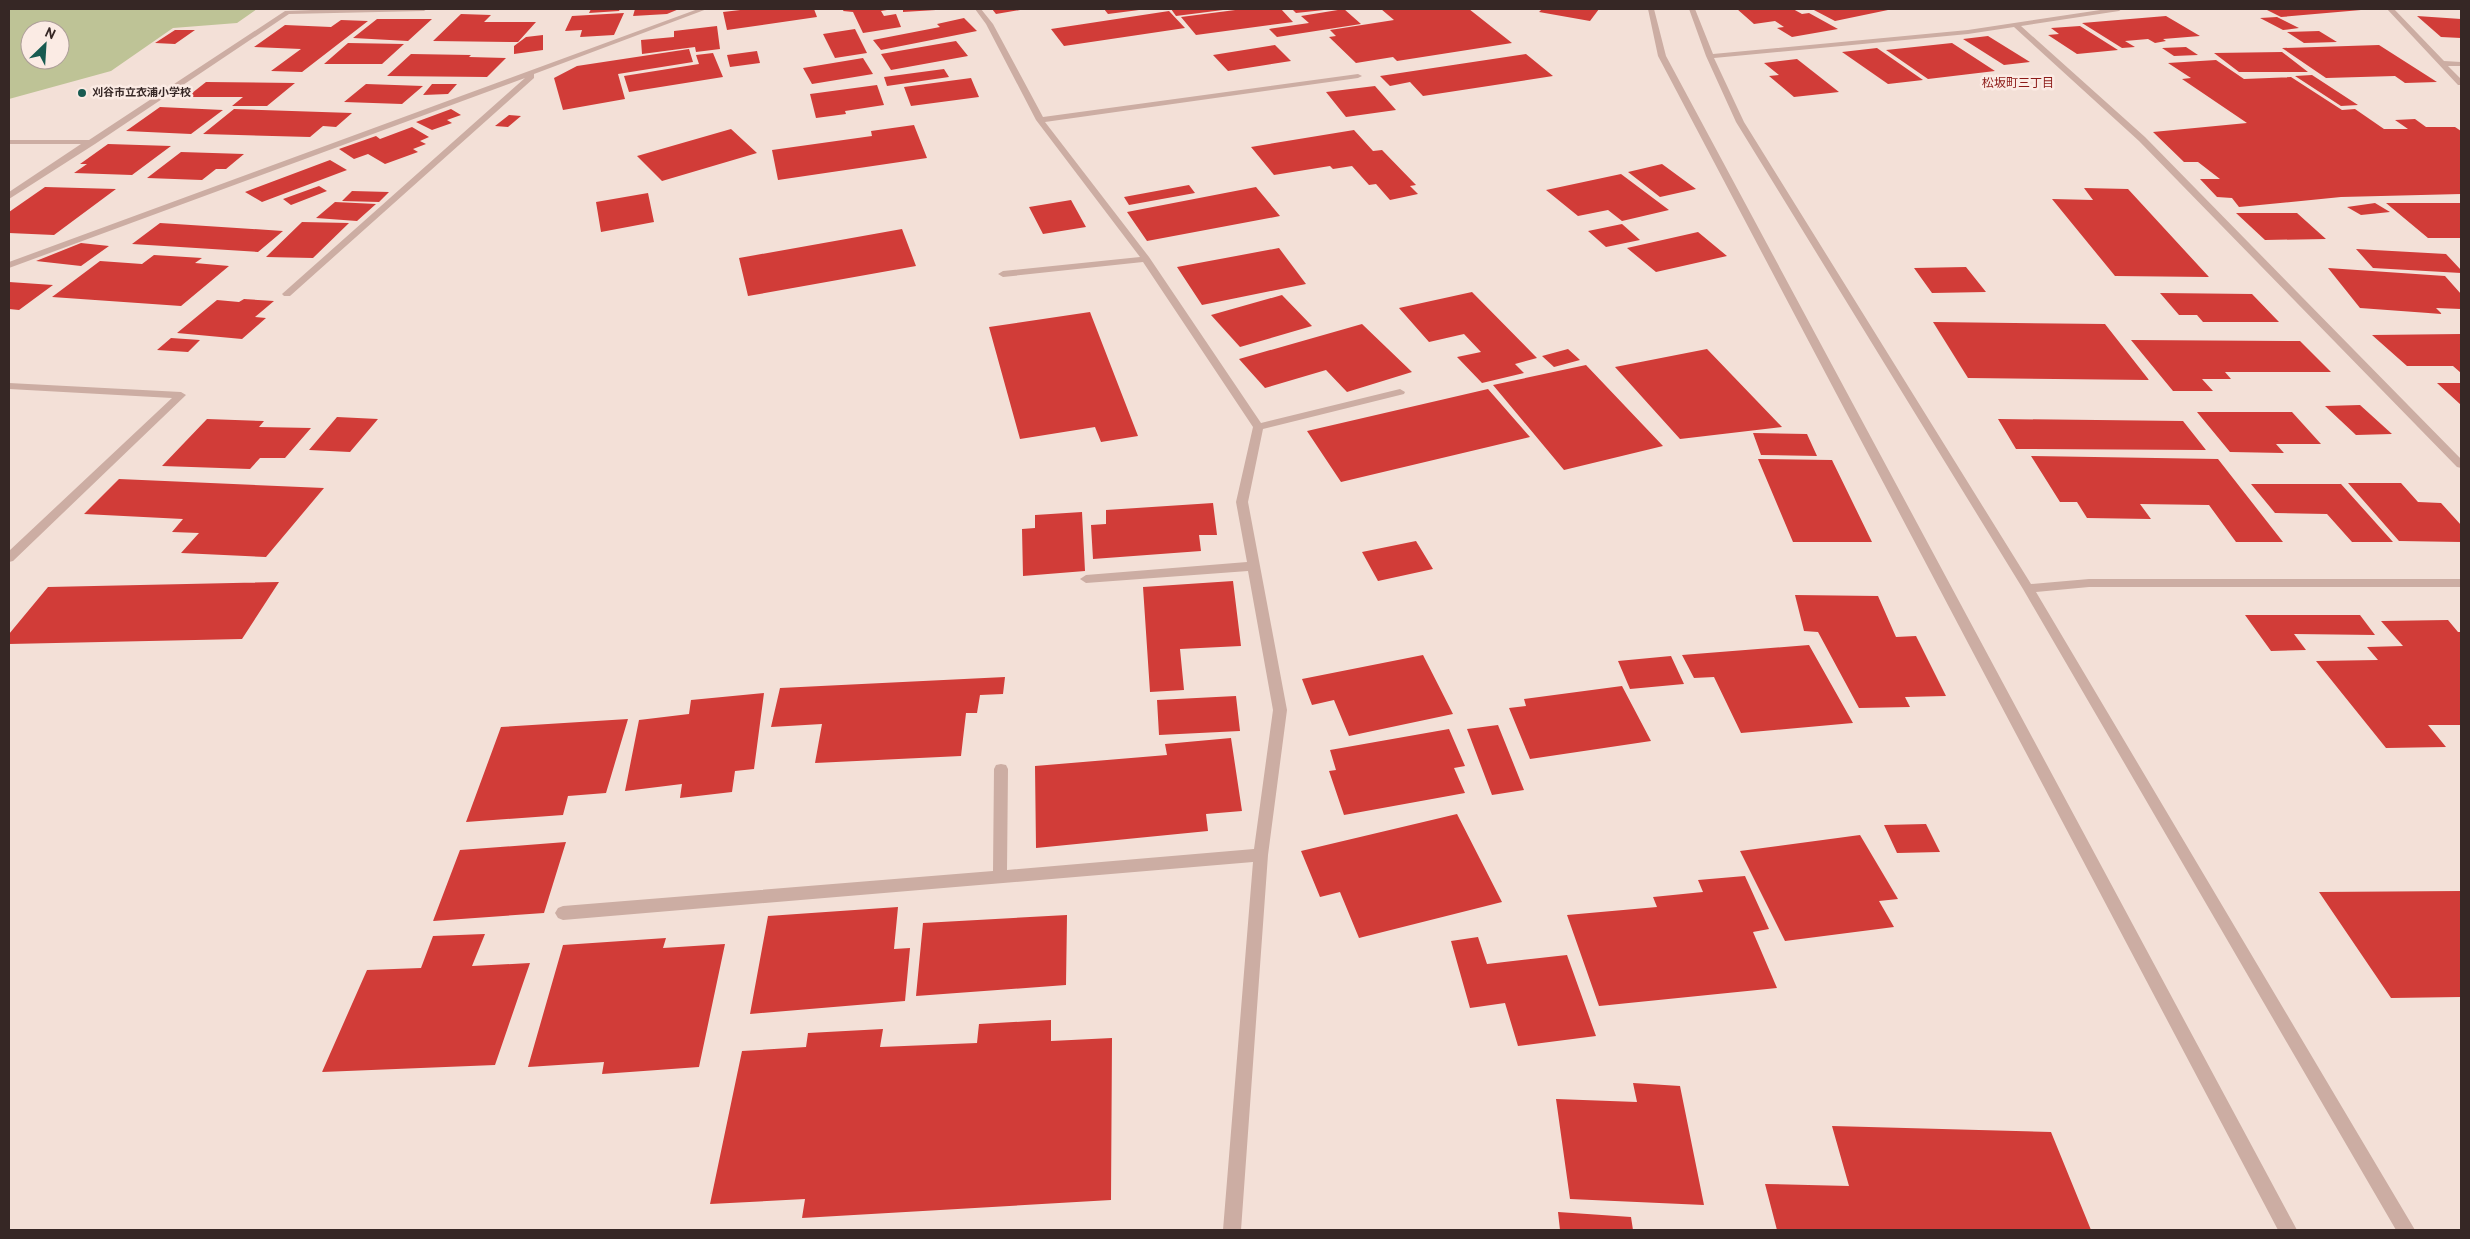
<svg xmlns="http://www.w3.org/2000/svg" width="2470" height="1239" viewBox="0 0 2470 1239" font-family="Overpass,'Noto Sans JP',sans-serif">
<style>
.green{fill:#bec396;fill-rule:evenodd}
.building{fill:#d13c38}
.lines{fill:none;stroke-linecap:round;stroke-linejoin:round}
.minor{fill:#ccada3;fill-rule:evenodd}
.poi-dot{fill:#185b51;stroke:#fbebe4;stroke-width:2}
.labels{text-anchor:middle;dominant-baseline:central;stroke-width:5;stroke-linejoin:round;paint-order:stroke}
.far-poi-label{font-size:11px;font-weight:bold;fill:#362725;stroke:#fbebe4;text-anchor:start}
.far-neighbourhood-label{font-size:12px;fill:#8c1a17;stroke:#fbebe4}
</style>
<rect width="100%" height="100%" fill="#f3e0d7"/>
<path class="green" d="M9,9H257L237,23L173,28L111,71L9,99ZM30,30H60V60H30Z"/>
<path class="building" d="M591,9H620L619,11L589,13Z
M635,9H679L667,14L633,16Z
M749,9H814L817,17L727,30L723,12Z
M844,9H893L881,11L884,16L896,14L901,27L863,33L853,12L843,11Z
M903,9H936V10L903,12Z
M992,9H1020V10L996,14Z
M1104,9H1139V10L1108,14Z
M1171,9H1223V10L1176,16Z
M1243,9H1281L1293,22L1196,35L1181,17Z
M1292,9H1324V10L1296,13Z
M1344,9L1361,24L1277,37L1269,29L1309,23L1301,16Z
M1381,9H1469L1512,43L1397,61L1393,57L1356,63L1329,37L1336,36L1330,30L1394,20Z
M1542,9H1599L1590,21L1539,12Z
M1737,9H1793L1802,14L1809,13L1838,29L1792,37L1777,28L1784,27L1775,21L1754,24Z
M1812,9H1884L1888,10L1835,21Z
M2265,9H2361V10L2281,17Z
M1169,11L1185,28L1064,46L1051,29Z
M624,13L614,35L580,37L582,30L565,31L572,16Z
M461,14L491,15L484,22H536L518,42L433,41Z
M2166,16L2200,36L2163,39L2166,41L2155,43L2148,39L2125,41L2135,47L2122,48L2082,23Z
M2417,16L2461,19V38L2441,37Z
M2277,17L2299,28L2283,30L2260,18Z
M964,18L977,31L881,50L873,40L940,27L937,24Z
M377,19H432L408,41L353,38Z
M341,20L368,21L302,72L271,71L301,49L254,47L285,25L331,27Z
M717,26L720,49L696,52L695,47L642,54L641,40L674,37V31Z
M2080,26L2118,50L2077,54L2048,35L2059,34L2051,28Z
M855,29L867,53L835,58L823,34Z
M175,30H195L175,44L155,43Z
M2319,31L2337,42L2304,43L2287,32Z
M543,35V50L514,54V46L526,37Z
M1988,36L2030,62L2004,65L1963,39Z
M956,41L968,56L891,70L881,54Z
M348,43L404,44L382,64H324Z
M1952,43L1995,71L1928,79L1886,50Z
M1275,45L1291,61L1228,71L1213,55Z
M2379,45L2437,82L2405,83L2395,76L2326,78L2282,48Z
M2186,47L2198,55L2174,56L2162,48Z
M1877,48L1923,80L1888,84L1842,52Z
M689,49L693,62L618,74L625,99L563,110L554,78L577,66Z
M757,51L760,63L730,67L727,55Z
M2282,52L2308,72H2239L2214,53Z
M713,53L723,77L629,92L624,76L699,64L696,55Z
M411,54L471,55L469,57L506,58L487,77L387,76Z
M1526,54L1553,76L1423,96L1410,82L1390,86L1380,76Z
M863,58L873,74L812,84L803,68Z
M1797,59L1839,92L1794,97L1769,76L1779,75L1764,63Z
M2216,60L2244,79L2291,77L2342,110L2355,109L2384,129H2408L2395,120L2415,119L2426,127H2455L2461,131V194L2341,197L2239,207L2232,198L2217,197L2200,179H2220L2198,162H2184L2153,132L2247,123L2182,79L2191,78L2168,63Z
M944,69L949,77L887,86L884,77Z
M2312,75L2358,105L2341,106L2295,76Z
M971,78L979,97L911,106L904,87Z
M206,82L295,83L267,106H232L243,97H187Z
M366,84L423,86L402,104L344,102Z
M432,84H457L448,94L423,95Z
M877,85L884,105L845,111L846,114L816,118L810,94Z
M1375,86L1396,110L1346,117L1326,92Z
M160,107L223,110L191,134L126,131Z
M234,109L352,113L336,127L323,126L310,137L203,134Z
M451,109L461,115L447,120L452,123L432,130L416,122Z
M509,115L521,116L508,127L495,126Z
M914,125L927,158L778,180L772,150L872,136L871,131Z
M412,127L429,137L420,141L426,144L413,149L418,152L385,164L368,154L354,159L339,149L376,136L380,139Z
M731,129L757,153L662,181L637,156Z
M1354,130L1373,151L1382,150L1416,185L1410,186L1418,194L1390,200L1376,184L1369,185L1352,166L1333,169L1330,166L1274,175L1251,147Z
M108,144L171,146L132,175L74,173L87,164H80Z
M181,152L244,154L226,169H216L202,180L147,178Z
M330,160L347,170L262,202L245,192Z
M1662,164L1696,189L1660,197L1628,172Z
M1621,174L1669,210L1622,221L1608,210L1578,216L1546,190Z
M1189,185L1195,193L1129,205L1124,197Z
M319,186L327,191L291,205L283,199Z
M45,187L116,189L54,235L9,233V212Z
M1256,187L1280,216L1147,241L1127,212Z
M2084,188L2128,189L2209,277L2115,276L2052,199L2093,200Z
M352,191L389,192L379,202L342,201Z
M648,193L654,222L601,232L596,202Z
M1071,200L1086,227L1043,234L1029,207Z
M335,202L376,204L357,221L316,218Z
M2375,203L2390,212L2361,215L2347,207Z
M2386,203H2461V238H2428Z
M2236,213H2297L2326,239L2265,240Z
M302,222L349,223L313,258L266,257Z
M160,223L283,231L258,252L132,244Z
M1622,224L1640,240L1606,247L1588,231Z
M902,229L916,266L748,296L739,258Z
M1698,232L1727,256L1656,272L1627,248Z
M81,243L109,246L81,266L36,261Z
M1279,248L1306,284L1202,305L1177,267Z
M2356,249L2446,254L2461,270V273L2373,268Z
M154,255L202,258L195,263L229,266L181,306L52,297L100,261L142,264Z
M1966,267L1986,292L1932,293L1914,268Z
M2328,268L2445,276L2461,294V309L2436,308L2442,314L2360,308Z
M9,282L53,285L19,310L9,309Z
M1472,292L1537,358L1515,364L1524,373L1482,383L1457,357L1481,352L1464,334L1429,342L1399,308Z
M2160,293L2252,294L2279,322H2203L2197,315H2179Z
M1282,295L1312,326L1240,347L1211,315Z
M244,299L274,301L255,317L266,318L242,339L177,333L217,300L239,302Z
M1090,312L1138,436L1101,442L1095,427L1020,439L989,327Z
M1933,322L2105,324L2149,380L1968,378Z
M1362,324L1412,372L1347,392L1326,370L1265,388L1239,359Z
M2461,334V373L2453,366H2407L2372,335Z
M171,338L200,340L188,352L157,350Z
M2131,340L2300,341L2331,372H2225L2231,379H2202L2213,391H2173Z
M1568,349L1580,360L1554,367L1542,356Z
M1707,349L1782,427L1680,439L1615,367Z
M1586,365L1663,446L1564,470L1493,385Z
M2437,383H2461V405Z
M1488,389L1530,437L1341,482L1307,431Z
M2360,405L2392,434L2356,435L2325,406Z
M2197,412H2292L2321,444H2276L2284,453L2230,452Z
M337,417L378,419L350,452L309,450Z
M207,419L264,421L259,427L311,428L285,458H260L250,469L162,466Z
M1998,419L2183,421L2206,450L2016,449Z
M1753,433L1807,434L1817,456L1761,455Z
M2031,456L2218,459L2283,542H2236L2209,505L2140,504L2151,519L2087,518L2077,502H2060Z
M1758,459L1832,460L1872,542H1793Z
M119,479L324,488L266,557L181,553L199,533L172,532L183,519L84,514Z
M2348,483H2401L2418,502L2441,503L2461,525V542L2399,541Z
M2251,484H2341L2393,542H2352L2327,514L2275,513Z
M1213,503L1217,535H1199L1201,551L1093,559L1091,525L1106,524V510Z
M1082,512L1085,571L1023,576L1022,529L1035,528V515Z
M1416,541L1433,569L1378,581L1362,552Z
M1233,581L1241,646L1180,649L1184,690L1150,692L1143,587Z
M279,582L242,639L9,644V634L48,587Z
M1795,595L1878,596L1896,637L1916,636L1946,696L1905,697L1910,707L1859,708L1818,632L1804,631Z
M2245,615H2360L2375,635L2294,634L2306,650L2271,651Z
M2448,620L2458,632H2461V725H2428L2446,747L2386,748L2316,661L2378,660L2367,647L2403,646L2381,621Z
M1809,645L1853,723L1741,733L1714,677L1694,678L1682,655Z
M1423,655L1453,714L1349,736L1334,700L1312,705L1302,679Z
M1671,656L1684,684L1630,689L1618,661Z
M1005,677L1003,694L980,695L977,713H966L961,756L815,763L822,724L771,727L780,688Z
M1622,686L1651,741L1530,759L1509,708L1526,706L1524,699Z
M764,693L754,769L735,771L732,792L680,798L682,784L625,791L639,720L689,714L691,700Z
M1236,696L1240,731L1159,735L1157,700Z
M628,719L606,793L568,796L563,815L466,822L501,727Z
M1498,725L1524,790L1492,795L1467,729Z
M1449,729L1465,766L1454,768L1465,793L1344,815L1329,771L1336,770L1330,750Z
M1231,738L1242,811L1206,814L1208,831L1036,848L1035,766L1167,755L1165,744Z
M1457,814L1502,902L1359,938L1340,892L1320,897L1301,851Z
M1926,824L1940,852L1897,853L1884,825Z
M1860,835L1898,899L1879,901L1894,927L1785,941L1740,851Z
M566,842L544,913L433,921L460,850Z
M1745,876L1769,929L1753,932L1777,988L1599,1006L1567,915L1657,907L1653,897L1703,892L1698,880Z
M2461,891V997L2391,998L2319,892Z
M898,907L894,949L910,948L905,1001L750,1014L768,916Z
M1067,915L1066,985L916,996L923,923Z
M485,934L472,966L530,963L495,1065L322,1072L367,970L421,968L433,936Z
M1478,937L1487,964L1567,955L1596,1036L1518,1046L1505,1003L1470,1008L1451,941Z
M666,938L663,948L725,944L699,1067L602,1074L604,1062L528,1067L563,945Z
M1051,1020V1041L1112,1038L1111,1200L802,1218L805,1199L710,1204L742,1051L806,1047L808,1033L883,1029L880,1047L977,1043L979,1024Z
M1633,1083L1680,1086L1704,1205L1570,1199L1556,1099L1637,1102Z
M1832,1126L2051,1132L2091,1230H1777L1765,1184L1849,1186Z
M1558,1212L1631,1217L1633,1230H1560Z"/>
<g class="lines">
<path class="minor" d="M340,9H427L424,11L289,14L95,144L9,199V192L81,144H9V140H89L285,11Z
M698,9H707L534,74V78L290,296H284L282,294L525,78L9,268V262Z
M975,9H981L993,24L1043,117L1358,74L1362,76L1358,78L1045,122L1149,257L1261,423L1400,389L1405,392L1404,394L1263,429L1248,502L1287,710L1268,855L1241,1230H1223L1253,862L563,920L558,918L555,913L558,908L563,906L993,871L994,769L996,765L1001,764L1006,765L1008,769L1007,870L1254,849L1273,710L1248,571L1086,583L1080,579L1086,575L1247,562L1236,502L1253,427L1143,262L1003,277L998,274L1003,271L1140,257L1036,120L986,24Z
M1648,9H1654L1666,56L2297,1230H2278L1658,56Z
M1689,9H1695L1713,54L1968,30L2107,9H2122L2119,11L2021,26L2145,137L2461,459V468L2457,467L2139,141L2014,27L1968,34L1714,58L1744,122L2031,584L2089,579H2461V587H2089L2036,592L2415,1230H2396L2023,589L1736,122L1706,56Z
M2387,9H2394L2444,61L2461,62V66H2448L2461,79V85H2458Z
M9,383L181,392L186,395L13,561L9,562V551L172,398L9,389Z"/>
</g>
<circle class="poi-dot" cx="82" cy="93" r="5"/>
<g class="labels">
<g class="far-poi-label">
<text x="92" y="93">刈谷市立衣浦小学校</text>
</g>
<g class="far-neighbourhood-label">
<text x="2018" y="84">松坂町三丁目</text>
</g>
</g>
<rect width="2470" height="1239" fill="none" stroke="#362725" stroke-width="20"/>
<g transform="translate(45 45) rotate(25)"><circle r="24" fill="#fbebe4" stroke="#ac9d98"/>
<path d="M0-4L9 19L0 12L-9 19Z" fill="#185b51"/>
<text y="-8" font-size="14" font-weight="bold" text-anchor="middle" fill="#362725">N</text>
</g>
</svg>
